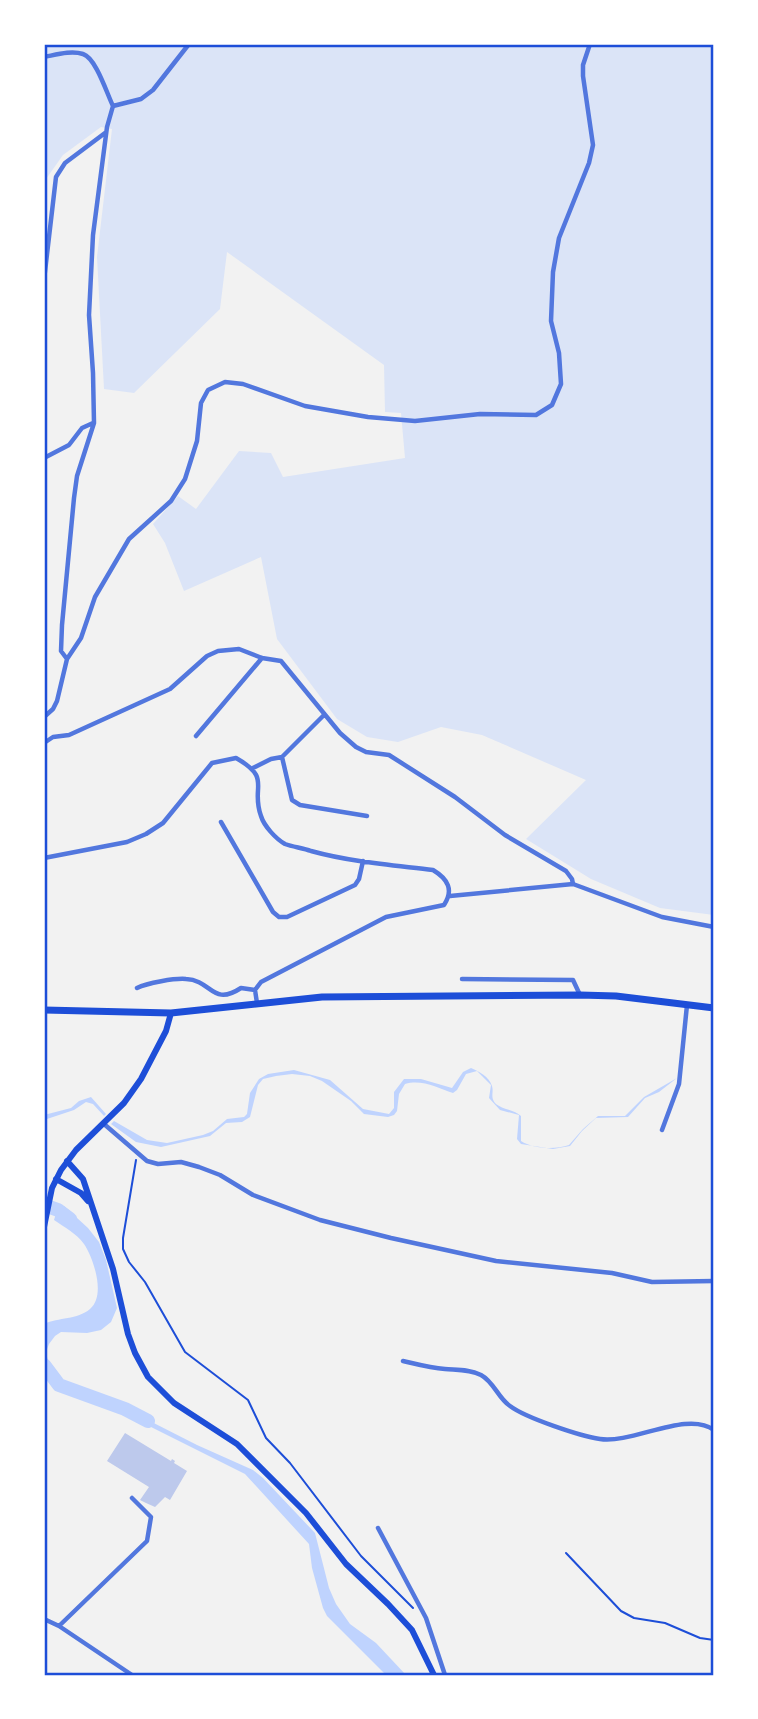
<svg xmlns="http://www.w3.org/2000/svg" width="758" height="1719" viewBox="0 0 758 1719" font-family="'PT Sans Narrow',sans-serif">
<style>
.green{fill:#dbe4f7}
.water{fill:#bfd3fe}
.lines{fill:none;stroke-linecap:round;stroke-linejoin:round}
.river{stroke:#bfd3fe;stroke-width:14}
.building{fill:#bdc9ec}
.path{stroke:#1d4ed8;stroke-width:2}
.minor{stroke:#5277de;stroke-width:4.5}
.secondary{stroke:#1d4ed8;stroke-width:6}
.primary{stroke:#1d4ed8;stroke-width:7}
.neatline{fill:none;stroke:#1d4ed8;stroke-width:2.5}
</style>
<rect width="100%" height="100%" fill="#f2f2f2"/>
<path class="green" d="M44,44H714V915L660,908L591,879L526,839L586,780L482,735L441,727L398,742L367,737L337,719L277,639L261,557L184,591L165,543L153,524L178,496L196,509L239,451L271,453L283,477L405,458L401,413L385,412L384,365L227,252L220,309L134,393L104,389L97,257L112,129L101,127L63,155L46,179L44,200Z"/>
<path class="water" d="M471,1068C478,1071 489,1076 492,1086C494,1093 490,1096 495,1103C502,1110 513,1109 521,1116V1141C533,1149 555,1150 569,1145L583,1129L598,1116H625L644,1097L677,1078L659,1092L645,1098L628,1117L596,1118L582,1131L570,1146L553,1149L521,1144L517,1139L519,1115L500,1110L489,1098L491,1085L477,1071L466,1074L457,1090L453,1093C438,1088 422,1079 405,1084L399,1094L397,1111L394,1115L388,1117L364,1114L351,1101L322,1081L310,1076L292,1074L276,1076L263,1079L258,1085L250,1117L242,1122L226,1123L210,1136L161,1147L136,1142L111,1124L114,1121L147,1140L167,1143L203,1135L213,1131L227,1119L244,1117L247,1114L250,1093L259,1079L268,1074L294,1070L330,1080L363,1109L389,1114L394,1108V1092L404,1079H421L452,1088L463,1072Z
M91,1097L106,1114L104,1116L93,1104L86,1102L74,1110L44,1120V1115L71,1108L79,1101Z
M64,1206L88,1228L99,1242L106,1260L117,1308L111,1322L101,1330L87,1333L61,1332L55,1336L49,1344L46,1352L50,1370L63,1385L74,1391L138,1415L197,1445L253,1470L263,1478L315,1533L329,1588L336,1604L350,1624L376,1643L406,1675H386L327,1616L323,1608L312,1568L309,1544L245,1474L125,1414L101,1407L63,1390L44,1372V1324C59,1317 77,1320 90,1309C106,1296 94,1259 84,1244C76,1233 64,1227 54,1220L58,1207Z"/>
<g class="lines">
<path class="river" d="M44,1205L58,1210L70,1219
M44,1365L59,1385L125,1409L148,1421"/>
</g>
<path class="building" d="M125,1433L171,1461L172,1459L175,1461L174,1463L187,1471L170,1500L165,1497L155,1507L146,1503L140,1500L149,1487L107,1461Z"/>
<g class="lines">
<path class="path" d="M136,1160L123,1238V1249L129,1262L145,1282L185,1352L248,1400L266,1438L290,1463L361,1556L413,1608
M566,1553L621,1611L634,1618L665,1623L700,1638L714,1640"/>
<path class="minor" d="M44,57C55,55 71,50 83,54C96,58 107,94 113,106
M113,106L141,99L153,90L189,44
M44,280L56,177L65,163L105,133
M44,458L69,445L82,428L93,423
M67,659L61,651L62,625L74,498L77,476L94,423L93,373L89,315L93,235L107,127L113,106
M44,717L53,709L57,701L67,659L81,638L95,597L129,539L171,501L185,479L197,441L201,403L208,390L225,382L243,384L305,406L368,417L415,421L480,414L536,415L552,405L561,384L559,353L551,321L553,272L559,238L589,163L593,145L583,76V65L590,44
M196,736L262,658
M44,743L53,737L69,735L170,689L207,656L218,651L239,649L262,658L281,661L340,733L356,747L366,752L389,755L455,797L505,835L566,871L572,879L573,884
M282,757L292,800L300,805L367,816
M253,768L271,759L282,757L324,715
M221,822L273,912L279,917H287L355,885L359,879L363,861
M44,858L127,842L146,834L163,823L212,763L236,758C273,779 250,786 261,816C264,826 276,839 285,844C293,847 303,848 311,851C351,862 392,865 433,870C448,879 454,890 444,905L386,917L261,982L255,990L257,1003
M450,896L573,884L662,917L714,927
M462,979L573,980L580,995
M137,988C147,983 175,978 186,979C212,980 212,1007 241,988L255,990
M104,1124L147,1161L158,1164L181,1162L199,1167L220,1175L253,1195L320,1220L391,1238L496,1261L612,1273L652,1282L714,1281
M662,1130L679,1084L687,1005
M403,1361C416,1364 430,1368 445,1369C457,1370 469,1369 481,1375C494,1382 498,1398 510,1406C526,1418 580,1436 600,1439C633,1444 687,1410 714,1430
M378,1528L426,1618L445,1675
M44,1619L59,1626L132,1675
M59,1626L147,1541L151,1517L132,1498"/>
<path class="secondary" d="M67,1161L83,1179L113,1269L128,1334L135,1353L148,1377L174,1403L237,1444L306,1513L346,1564L388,1604L412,1630L434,1675
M56,1179L81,1193L88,1201
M44,1227L52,1188L61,1170L76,1150L124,1103L141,1079L166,1031L171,1013"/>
<path class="primary" d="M44,1010L171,1013L322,997L580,995L616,996L714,1008"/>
</g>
<rect width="758" height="1719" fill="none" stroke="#ffffff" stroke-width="91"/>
<rect x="46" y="46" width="666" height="1628" class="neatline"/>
</svg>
